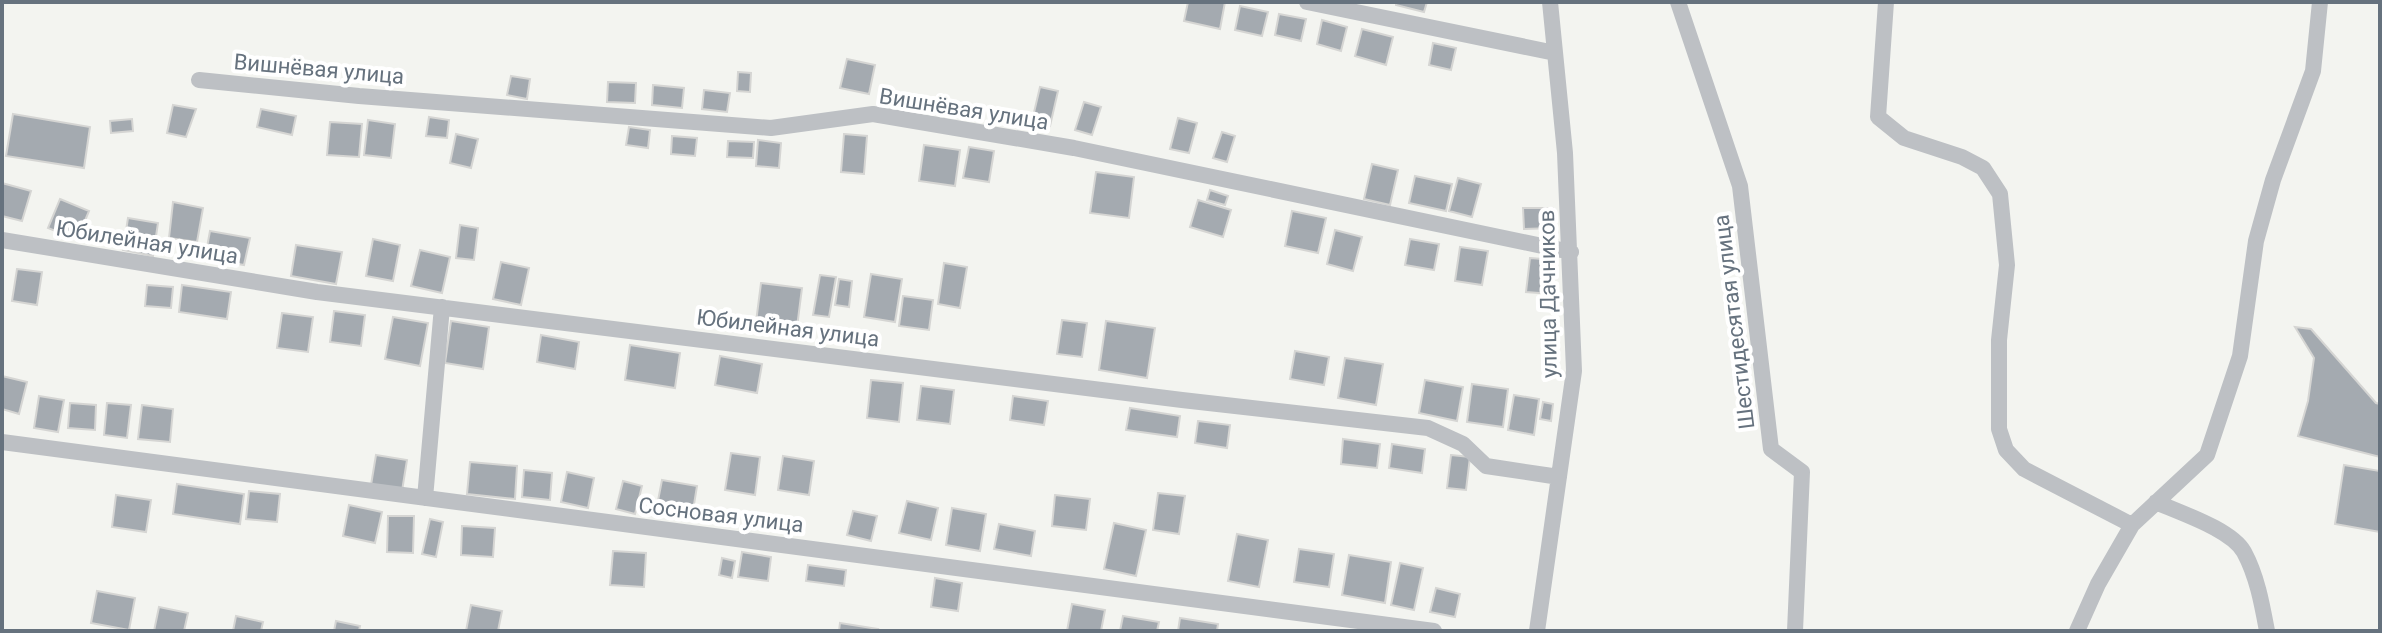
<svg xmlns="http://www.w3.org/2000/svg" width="2382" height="633" viewBox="0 0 2382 633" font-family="Roboto,sans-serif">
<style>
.building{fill:#a4aab0;stroke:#d5d5d3;stroke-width:2}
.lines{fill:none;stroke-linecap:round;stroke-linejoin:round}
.street{stroke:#bdc0c4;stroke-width:16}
.labels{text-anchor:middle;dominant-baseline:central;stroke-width:8;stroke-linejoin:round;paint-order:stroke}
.street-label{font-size:22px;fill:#66727e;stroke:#fff}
</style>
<rect width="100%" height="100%" fill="#f3f4f0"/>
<path class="building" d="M1188,2H1225L1220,29L1184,21Z
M1396,2H1427L1424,12L1396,5Z
M1240,6L1268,12L1262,36L1235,30Z
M1279,14L1306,19L1301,41L1275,35Z
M1322,20L1347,27L1341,51L1317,44Z
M1362,29L1393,37L1386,65L1355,56Z
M1433,43L1456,48L1451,70L1429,65Z
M847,59L875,65L869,94L840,88Z
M738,72L751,73L750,92L737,91Z
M511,76L530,79L527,99L507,95Z
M608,82L636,83L635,103L607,102Z
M653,85L684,88L682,108L652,105Z
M1040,87L1058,91L1050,126L1032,121Z
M704,90L730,93L727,112L702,109Z
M1084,102L1101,107L1092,135L1075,130Z
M173,105L196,109L186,137L167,133Z
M261,109L296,116L292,135L257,127Z
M13,114L90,127L84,168L6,156Z
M429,117L449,120L447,138L426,136Z
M1178,118L1197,123L1189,153L1170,149Z
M132,119L133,131L111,133L110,121Z
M368,120L395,124L391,158L364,155Z
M330,122L362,124L359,157L327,155Z
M629,127L650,130L648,148L626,145Z
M1222,132L1235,136L1227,162L1213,158Z
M456,134L478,139L471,168L450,163Z
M844,134L867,136L864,174L841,172Z
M672,136L697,138L695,156L671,154Z
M758,140L781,143L779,168L756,166Z
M728,141L754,142L753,158L727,157Z
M924,145L960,150L955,186L919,181Z
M969,147L994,151L989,182L963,178Z
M1372,164L1398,170L1390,205L1364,199Z
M1096,172L1134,177L1129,218L1090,213Z
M1415,176L1452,184L1446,211L1409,203Z
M1458,178L1481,184L1472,217L1449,211Z
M2,183L31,191L22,221L2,216Z
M1210,190L1228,196L1225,205L1207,200Z
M60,199L89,211L77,240L48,228Z
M1198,200L1231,210L1223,237L1190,227Z
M173,202L203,208L197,242L169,238Z
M1523,208H1553V228L1524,229Z
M1292,211L1326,218L1318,253L1285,246Z
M128,218L158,223L153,256L123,250Z
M460,225L478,228L474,260L456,258Z
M1335,230L1362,237L1353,271L1327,264Z
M210,231L250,238L244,265L205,258Z
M373,239L400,245L393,281L366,276Z
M1410,239L1439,244L1434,270L1405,265Z
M296,245L342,252L336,284L291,276Z
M1460,247L1488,251L1482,285L1455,281Z
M420,250L450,257L442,293L411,286Z
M1530,258L1555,260L1552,294L1526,292Z
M501,262L529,268L521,305L493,299Z
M944,263L967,267L960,308L938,304Z
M17,269L42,272L37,305L12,301Z
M871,274L902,279L895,322L864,317Z
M820,275L836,277L829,317L813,315Z
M839,279L852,281L849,307L835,305Z
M761,283L802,288L796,335L755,330Z
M147,285L173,287L171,308L145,306Z
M182,285L231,292L227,319L179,312Z
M903,296L933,300L929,330L899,326Z
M334,311L365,315L361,346L330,342Z
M282,313L313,317L308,352L277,348Z
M393,317L428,323L420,366L385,359Z
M1062,320L1087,323L1082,357L1057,354Z
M451,321L489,327L483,369L445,363Z
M1106,321L1155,328L1147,378L1099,370Z
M2295,327L2311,329L2376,403L2380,404V457L2298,436L2308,401L2314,358Z
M541,335L579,342L575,369L537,362Z
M630,345L680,353L675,388L625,380Z
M1295,351L1329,357L1324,385L1290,379Z
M720,356L762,364L757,393L715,385Z
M1345,358L1383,364L1376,405L1338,398Z
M2,376L27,382L19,414L2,409Z
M871,380L903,383L899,422L867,418Z
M1425,380L1463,387L1457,421L1419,413Z
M1472,384L1508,389L1503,427L1467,422Z
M921,386L954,390L950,424L917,420Z
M1514,395L1539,399L1534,435L1508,430Z
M39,396L64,400L58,432L34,428Z
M1013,396L1048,401L1044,425L1010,420Z
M1543,402L1553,404L1551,421L1540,419Z
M70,403L96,405L95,430L68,428Z
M107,403L131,405L127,438L104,435Z
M142,405L173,409L170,442L138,439Z
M1130,408L1180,416L1177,437L1126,430Z
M1198,421L1230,425L1227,448L1195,443Z
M1343,439L1380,444L1377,468L1341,464Z
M1392,444L1425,449L1422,473L1389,468Z
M731,453L760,457L755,495L725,490Z
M376,455L407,460L402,491L371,485Z
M1451,455L1470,457L1466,490L1447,488Z
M783,456L814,461L809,495L778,490Z
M470,462L517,466L515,499L467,494Z
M2344,465L2380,471V532L2335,524Z
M524,470L552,473L550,500L522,497Z
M567,472L594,478L588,508L561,502Z
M662,480L697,486L692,517L656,511Z
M623,481L642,486L635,514L616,509Z
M177,484L244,494L240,524L173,514Z
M249,491L280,494L277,522L246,519Z
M1158,493L1185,496L1179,534L1153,530Z
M116,495L151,500L146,532L112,527Z
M1055,495L1090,499L1086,530L1052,526Z
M907,501L938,508L931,540L899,533Z
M349,505L382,512L375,543L343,536Z
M952,508L986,514L980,551L946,545Z
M853,511L877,516L871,541L847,535Z
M388,516H414L413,553L387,552Z
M430,519L443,522L436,557L422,554Z
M1114,523L1146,530L1136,576L1104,569Z
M999,524L1035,531L1031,556L994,549Z
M462,526L495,528L493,557L461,555Z
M1237,534L1268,540L1259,587L1228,581Z
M1299,549L1334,554L1329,587L1294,582Z
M613,551L646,553L644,587L610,585Z
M742,552L771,557L768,581L738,577Z
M1349,555L1391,562L1385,603L1342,595Z
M722,558L735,561L732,578L719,575Z
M1400,563L1423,568L1414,610L1391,605Z
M808,565L846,570L844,586L806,581Z
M935,578L962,583L958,611L931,607Z
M1436,588L1460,594L1455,617L1430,612Z
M97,591L135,598L129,630L91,623Z
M1072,604L1105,610L1101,631H1067Z
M471,605L502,611L498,631H466Z
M159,607L188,613L184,631H154Z
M236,616L263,622L261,631H233Z
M1123,616L1159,622L1157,631H1120Z
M1180,618L1218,624L1217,631H1178Z
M336,621L360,626L359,631H334Z
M840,623L878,629L877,631H839Z"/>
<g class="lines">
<path class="street" d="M1307,2L1555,53
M1678,2L1740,186L1771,449L1802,472L1795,631
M1886,2L1878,117L1904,138L1962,157L1983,168L2000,194L2007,265L1999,340V429L2006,450L2024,469L2132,525
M199,80L359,96L771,128L873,114L1074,148L1571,252
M2,240L317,292L1182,400L1428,428L1463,444L1486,466L1559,477
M2,442L1434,631
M425,498L442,307
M2156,502C2180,513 2231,529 2244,552C2257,576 2262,604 2267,631
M1537,631L1574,371L1565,153L1550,2
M2077,631L2098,584L2132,525L2207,455L2240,356L2256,241L2273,180L2313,71L2320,2"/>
</g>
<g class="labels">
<g class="street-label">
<text transform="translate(319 69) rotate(5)">Вишнёвая улица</text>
<text transform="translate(964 109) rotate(9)">Вишнёвая улица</text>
<text transform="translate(147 242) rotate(9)">Юбилейная улица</text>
<text transform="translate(1548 294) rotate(-91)">улица Дачников</text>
<text transform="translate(1734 322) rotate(-97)">Шестидесятая улица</text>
<text transform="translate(788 328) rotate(7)">Юбилейная улица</text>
<text transform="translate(721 515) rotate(7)">Сосновая улица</text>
</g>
</g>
<rect width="2382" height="633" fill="none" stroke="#66727e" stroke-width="8"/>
</svg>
